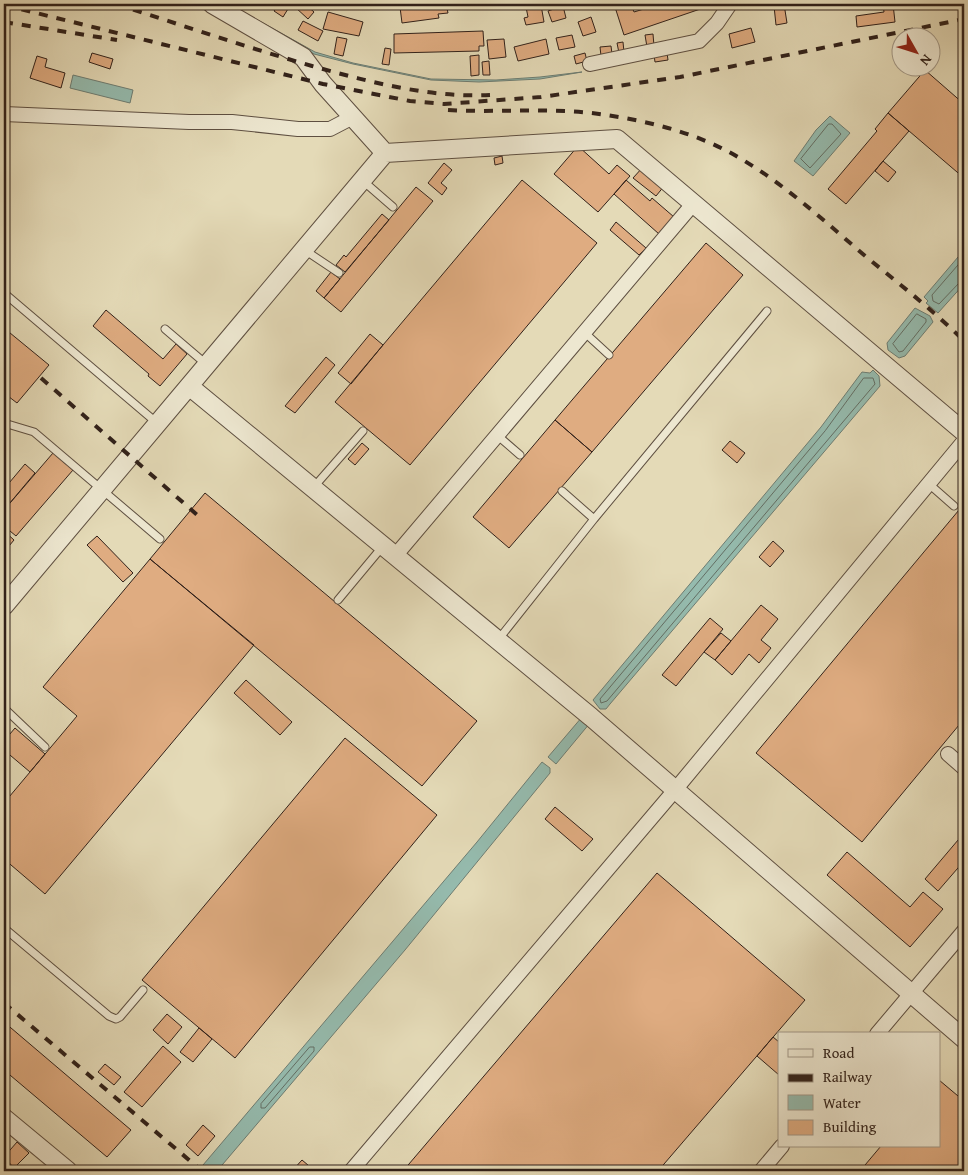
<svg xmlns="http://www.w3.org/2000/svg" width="968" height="1175" viewBox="0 0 968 1175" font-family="'Gentium Book Plus',serif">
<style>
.water{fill:#95bbae;stroke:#6d7d73}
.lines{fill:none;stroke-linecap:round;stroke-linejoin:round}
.shore{stroke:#636e64;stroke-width:1}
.building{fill:#dfac81;stroke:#31211a}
.service-casing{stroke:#5e4f41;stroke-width:9}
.minor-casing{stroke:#5e4f41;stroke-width:16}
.tertiary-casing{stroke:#5e4f41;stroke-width:20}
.service{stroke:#ede7d0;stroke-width:7}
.minor{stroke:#ede7d0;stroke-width:14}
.tertiary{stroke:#ede7d0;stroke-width:18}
.rail{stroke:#31211a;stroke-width:4;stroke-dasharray:9 9;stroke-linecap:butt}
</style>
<rect width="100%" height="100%" fill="#e4dab7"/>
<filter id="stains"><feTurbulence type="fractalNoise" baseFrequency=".004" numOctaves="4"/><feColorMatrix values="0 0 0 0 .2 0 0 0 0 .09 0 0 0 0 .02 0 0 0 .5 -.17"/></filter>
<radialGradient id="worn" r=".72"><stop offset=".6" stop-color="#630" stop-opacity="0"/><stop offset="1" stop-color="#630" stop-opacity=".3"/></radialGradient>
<path class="water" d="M229,4L315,52L353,63L431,79L496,80L540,77L582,72L540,79L479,82L431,80L353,64L314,54Z
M73,75L133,90L130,103L70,88Z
M830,116L850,133L813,176L794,161L816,130Z
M964,250V284L938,313L926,303L928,301L924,297Z
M915,308L930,316L933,322L905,356L899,358L888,350L887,343Z
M873,370L879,376L880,386L610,704L606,709H600L593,700L821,427L862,372L870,373Z
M582,717L590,723L556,764L548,757Z
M542,762L550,768V773L405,950L217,1171H210L203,1165L477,842Z"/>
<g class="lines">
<path class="shore" d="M829,124H832L841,134L810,168L801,159Z
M964,258L932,295L933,301L939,304L959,283L964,281
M917,314L926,319V322L903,351L899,352L893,344Z
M864,378H873L875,384L607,701L601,703L600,699L825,431Z
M310,1047H314V1051L265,1108H261V1104Z"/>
</g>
<path class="building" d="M279,4H291L283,17L274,11Z
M298,4H305L314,12L308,19L295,7Z
M319,4H332L330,10L318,7Z
M423,4H446L448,13L438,14L439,18L402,23L400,7Z
M614,4H631L634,12L660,4H715L624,35Z
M784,4L787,23L776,25L774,6Z
M883,4H893L895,22L857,27L856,16L884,12Z
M541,5L544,22L526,25L524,18L528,17L526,7Z
M563,6L566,18L552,22L548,11Z
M328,12L363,22L359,36L323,29Z
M591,17L596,32L583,36L578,22Z
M303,21L323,31L318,41L298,30Z
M751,28L755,42L732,48L729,34Z
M483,31L484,46H479V51L394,53V34Z
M653,34L654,46L647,47L645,35Z
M572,35L575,47L559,50L556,38Z
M337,37L347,39L343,56L334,54Z
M504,39L506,57L489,59L487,40Z
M546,39L549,54L518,61L514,47Z
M623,42L624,52L619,53L617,43Z
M611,46L612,54L601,56L600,47Z
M385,48L391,49L389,65L382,64Z
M92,53L113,59L110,69L89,62Z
M585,53L587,61L576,64L574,56Z
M667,53L668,60L655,62L654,55Z
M479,55V75L471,76L470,56Z
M37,56L47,59L45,67L65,73L61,88L30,78Z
M489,61L490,75H483L482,62Z
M925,70L964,104V178L888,113Z
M888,113L909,131L846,204L828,189L877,131L875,129Z
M578,146L609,174L617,165L630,176L598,212L554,174Z
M502,156L503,163L495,165L494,158Z
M883,161L896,172L888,182L875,171Z
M444,163L452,170L441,183L447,188L442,195L428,183Z
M643,167L665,185L656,196L633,178Z
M522,180L597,243L410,465L335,402Z
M626,180L650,201L652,198L674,217L659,234L614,194Z
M416,187L433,201L341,312L324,298Z
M382,214L389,220L345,272L336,265L344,255L346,257Z
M616,222L646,248L639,255L610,230Z
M706,243L743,275L592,452L555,420Z
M331,272L340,279L324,298L316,291Z
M106,310L163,359L176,344L187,354L160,386L148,376L149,374L93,326Z
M4,328L49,365L17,403L4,393Z
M370,334L383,345L351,384L338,373Z
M326,357L335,365L295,413L285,406Z
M555,420L592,452L509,548L473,517Z
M730,441L745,453L737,463L722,450Z
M362,443L369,449L355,465L348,459Z
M53,453L73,470L16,536L4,526V510Z
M25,464L35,473L4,510V489Z
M205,493L477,721L422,786L150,559Z
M964,504V719L862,842L756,753Z
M4,531L14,540L4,552Z
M97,536L133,573L123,582L87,545Z
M773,541L784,551L770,567L759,557Z
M150,559L254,645L45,894L4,859V803L77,716L43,687Z
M761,605L778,619L761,640L771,648L759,663L749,654L732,675L715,660Z
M710,618L723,629L676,686L662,675Z
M721,633L731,641L715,660L704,652Z
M246,680L292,722L280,735L234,693Z
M15,728L45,754L30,772L4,750V741Z
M345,738L437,815L235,1058L142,980Z
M555,807L593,839L582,851L545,819Z
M964,833V861L938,891L925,879Z
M847,852L910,907L923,892L943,909L910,947L827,875Z
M657,873L805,1000L658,1171H403Z
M167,1014L182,1027L168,1044L153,1030Z
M4,1022L131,1130L107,1157L4,1070Z
M199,1028L212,1039L193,1062L180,1052Z
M773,1037L779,1042V1075L757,1056Z
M163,1046L181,1062L142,1107L124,1092Z
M105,1064L121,1077L114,1085L98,1072Z
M939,1080L964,1101V1171H860L881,1146H939Z
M203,1125L215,1136L198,1156L186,1145Z
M17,1142L29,1153L14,1168L4,1157Z
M302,1160L315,1171H292Z"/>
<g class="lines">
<defs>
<path id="service" d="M362,180L393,207
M303,249L339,273
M4,293L157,423
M165,329L206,364
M584,332L609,355
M4,423L34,432L160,539
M497,435L520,455
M929,484L954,506
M313,488L363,431
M562,491L594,519
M338,600L383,546
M498,640L594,519L767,311
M4,708L45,747
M4,928L109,1016L116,1019L120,1017L143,990"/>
<path id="minor" d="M590,64L699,41L717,23L730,4
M4,114L189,122H232L298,129H330L353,117
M395,556L693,204
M948,754L964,768
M877,1034L964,931
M351,1171L675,790L964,441
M761,1171L782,1146"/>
<path id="tertiary" d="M212,4L303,57L323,84L385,153
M189,386L591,717L964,1039
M4,606L385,153L617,139L964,432
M4,1118L68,1171"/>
</defs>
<use href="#service" class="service-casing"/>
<use href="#minor" class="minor-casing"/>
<use href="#tertiary" class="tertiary-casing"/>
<use href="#service" class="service"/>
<use href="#minor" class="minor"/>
<use href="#tertiary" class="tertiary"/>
<path class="rail" d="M116,4C181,25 246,47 312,66C370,82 429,98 490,95
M4,5L323,84L410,101L444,104L541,97L680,77L964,19
M4,22L117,40
M448,110C499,113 550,107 599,114C643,120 690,131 729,152C779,179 822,219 864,255C898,283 933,310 964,341
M41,378L203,520
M4,1003L202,1171"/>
</g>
<rect width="968" height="1175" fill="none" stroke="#e4dab7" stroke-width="20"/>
<rect x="5" y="5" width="958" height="1165" fill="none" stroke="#31211a" stroke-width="2.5"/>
<rect x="10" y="10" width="948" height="1155" fill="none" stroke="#31211a"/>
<rect x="778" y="1032" width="162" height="115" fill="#ede7d0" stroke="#a29887"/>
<rect x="788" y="1049" width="25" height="8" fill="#ede7d0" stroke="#a29887"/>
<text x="823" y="1058" font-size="15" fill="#31211a">Road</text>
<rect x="788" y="1074" width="25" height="8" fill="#31211a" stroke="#a29887"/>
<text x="823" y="1082" font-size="15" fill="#31211a">Railway</text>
<rect x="788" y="1095" width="25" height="15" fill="#95bbae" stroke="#a29887"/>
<text x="823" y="1108" font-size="15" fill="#31211a">Water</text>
<rect x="788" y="1120" width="25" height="15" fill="#dfac81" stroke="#a29887"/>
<text x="823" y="1132" font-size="15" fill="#31211a">Building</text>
<g transform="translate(916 52) rotate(129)"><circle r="24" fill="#ede7d0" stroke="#a29887"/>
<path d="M0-4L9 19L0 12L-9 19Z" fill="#8f2418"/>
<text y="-8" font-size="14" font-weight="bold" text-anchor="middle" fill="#31211a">N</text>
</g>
<rect width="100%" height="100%" filter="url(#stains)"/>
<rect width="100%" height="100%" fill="url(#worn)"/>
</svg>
